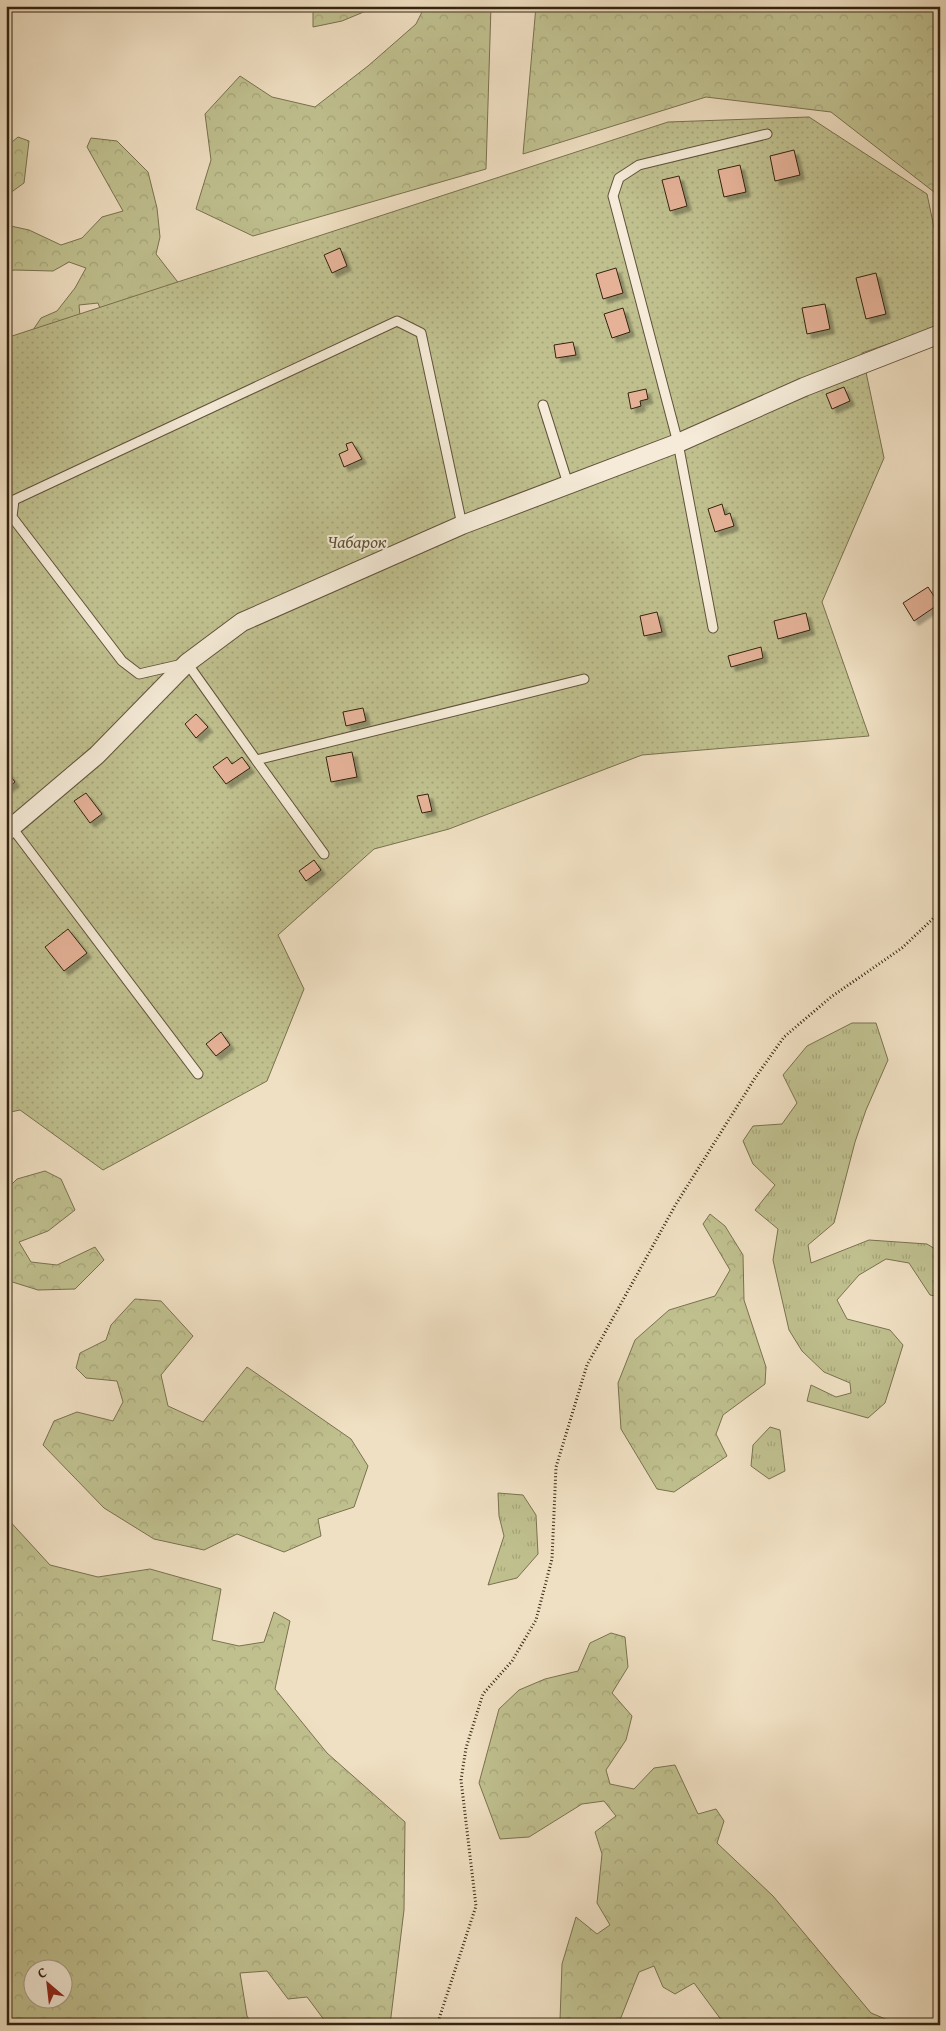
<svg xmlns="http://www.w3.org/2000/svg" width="946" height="2031" viewBox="0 0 946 2031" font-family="'Gentium Book Plus',serif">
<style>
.grass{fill:url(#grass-tufts);stroke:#79724f}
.forest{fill:url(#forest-crowns);stroke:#79724f;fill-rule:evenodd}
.garden{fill:url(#garden-dots);stroke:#79724f}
.building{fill:#e5b298;stroke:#32230f;filter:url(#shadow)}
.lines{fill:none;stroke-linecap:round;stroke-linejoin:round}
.service-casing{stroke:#62523c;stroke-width:11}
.minor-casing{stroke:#62523c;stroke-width:20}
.path{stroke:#32230f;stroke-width:3;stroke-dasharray:1 2.5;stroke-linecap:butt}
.service{stroke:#f5ebd8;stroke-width:9}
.minor{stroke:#f5ebd8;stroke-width:18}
.labels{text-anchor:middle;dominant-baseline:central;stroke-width:4;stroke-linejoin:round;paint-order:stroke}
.park-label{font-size:18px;font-style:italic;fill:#5d5235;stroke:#f5ebd8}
</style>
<defs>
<pattern id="grass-tufts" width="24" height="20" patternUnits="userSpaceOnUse" patternTransform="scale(1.25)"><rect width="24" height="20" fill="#c0c08f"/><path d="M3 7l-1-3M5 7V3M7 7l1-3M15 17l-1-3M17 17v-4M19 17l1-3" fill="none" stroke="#a5a57a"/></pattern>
<pattern id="forest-crowns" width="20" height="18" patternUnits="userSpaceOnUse" patternTransform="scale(1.25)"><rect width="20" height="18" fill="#c0c08f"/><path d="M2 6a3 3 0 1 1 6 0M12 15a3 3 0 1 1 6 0" fill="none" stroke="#a5a57a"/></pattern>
<pattern id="garden-dots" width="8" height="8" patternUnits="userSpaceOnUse" patternTransform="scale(1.25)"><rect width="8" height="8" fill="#c0c08f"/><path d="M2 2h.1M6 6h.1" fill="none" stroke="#a5a57a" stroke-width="1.8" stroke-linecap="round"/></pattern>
<filter id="shadow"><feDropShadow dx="4.5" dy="4.5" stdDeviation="1" flood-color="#0004"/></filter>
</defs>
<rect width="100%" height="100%" fill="#f0e0c3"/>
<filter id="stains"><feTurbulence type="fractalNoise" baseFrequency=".004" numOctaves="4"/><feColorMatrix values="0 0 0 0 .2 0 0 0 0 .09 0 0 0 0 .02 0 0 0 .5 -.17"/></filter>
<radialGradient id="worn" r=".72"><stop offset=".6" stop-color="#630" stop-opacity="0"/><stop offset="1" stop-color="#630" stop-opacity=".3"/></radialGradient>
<path class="grass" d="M852,1023H876L888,1060L866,1110L855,1142L834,1223L808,1245L811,1263L869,1240L927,1244L940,1252V1297L930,1295L909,1263L886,1259L859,1275L837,1300L847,1319L890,1330L903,1345L885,1403L868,1418L807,1401L811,1385L836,1397L851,1393L850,1383L824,1372L802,1351L789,1330L773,1260L778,1229L755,1210L775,1185L753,1164L743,1141L753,1126L782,1124L797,1103L783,1075L807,1046Z
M770,1427L780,1430L785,1471L769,1479L751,1466L753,1445Z
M498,1493L523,1495L536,1515L538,1554L517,1578L488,1585L504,1536L499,1516Z"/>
<path class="forest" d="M313,6H378L342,21L313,27Z
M425,6H491L486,169L253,236L196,209L211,160L205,114L240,76L272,97L315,107L368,66L416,24Z
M536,6H940V221L934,192L831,112L706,97L523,154Z
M18,137L29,141L24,183L6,196V147Z
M91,138L117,141L148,172L157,208L160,237L156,254L184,290L105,322L98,303L79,305L81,327L27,339L41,318L57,311L75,288L86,268L69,262L53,271L14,270L6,273V225L29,230L61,245L82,238L102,217L123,211L87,147Z
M45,1171L61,1179L75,1210L48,1231L19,1242L31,1262L57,1265L95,1247L104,1260L75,1289L38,1290L6,1280V1190L17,1179Z
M710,1214L725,1226L743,1255L744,1300L766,1367L765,1384L723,1415L716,1434L727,1456L674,1492L657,1489L621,1429L618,1383L635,1340L669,1310L715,1296L730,1270L703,1224Z
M135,1299L161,1301L193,1336L161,1375L168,1406L203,1422L247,1367L351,1439L368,1466L354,1507L318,1519L321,1536L284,1552L237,1534L204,1550L154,1539L104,1508L43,1445L54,1421L77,1412L113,1421L123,1402L117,1381L86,1378L76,1368L80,1353L106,1340L111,1325Z
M6,1517L50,1565L98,1577L150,1569L221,1589L212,1640L239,1646L264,1642L274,1612L290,1621L275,1689L327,1753L405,1822L404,1910L390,2025H328L307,1997L288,1999L267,1971L240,1973L247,2016L252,2025H6ZM32,1968H62V1998H32Z
M611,1633L625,1637L628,1667L612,1693L632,1716L626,1740L606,1770L610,1784L634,1789L654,1768L675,1765L698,1814L716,1809L724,1821L717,1843L773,1896L871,2013L900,2025H725L694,1983L675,1994L663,1987L654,1966L639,1972L618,2025H556L560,2020L562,1964L576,1917L597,1934L610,1925L597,1903L602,1854L595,1832L616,1816L604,1801L582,1804L529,1837L500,1839L479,1783L499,1709L519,1690L545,1679L578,1671L590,1643Z"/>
<path class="garden" d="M809,117L927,194L940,256V326L862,353L884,458L822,602L869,736L642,755L449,829L374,849L278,935L304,989L267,1081L103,1170L20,1110L6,1113V338L668,122Z"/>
<path class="building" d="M794,150L800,175L775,181L770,156Z
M740,165L746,192L724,197L718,170Z
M679,176L687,206L670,211L662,180Z
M340,248L347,266L332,273L324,255Z
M616,268L623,293L603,299L596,274Z
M876,273L886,314L866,319L856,278Z
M825,304L830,329L807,334L802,308Z
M623,308L630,332L612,338L604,314Z
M573,342L576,355L556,358L554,345Z
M844,387L850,401L832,409L826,394Z
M646,389L648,399L640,401L641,406L631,409L628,393Z
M352,442L362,459L344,467L339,454L348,450L346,444Z
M722,504L725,515L730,513L734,526L715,532L708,509Z
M928,587L939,604L914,621L903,603Z
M657,612L662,632L644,636L640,616Z
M806,613L810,630L778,639L774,621Z
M761,647L763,658L731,667L728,656Z
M363,708L366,721L346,726L343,712Z
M196,714L208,727L196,738L185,724Z
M352,752L357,777L331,782L326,757Z
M227,757L232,764L242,757L250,768L226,784L213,767Z
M6,770L15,782L6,789Z
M86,793L102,814L90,823L74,801Z
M428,794L432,811L422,813L417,796Z
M314,860L321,870L306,881L299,871Z
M68,929L87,953L64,971L45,947Z
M221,1032L230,1045L216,1056L206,1044Z
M940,1231V1244L934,1240Z"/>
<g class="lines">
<defs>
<path id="service" d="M543,405L568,484
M462,525L421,333L397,321L14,500L12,517L122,661L139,674L187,663L256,760L584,679
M713,628L678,443L613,196L619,178L639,165L767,134
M256,760L324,854
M10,825L198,1074"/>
<path id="minor" d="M6,832L97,755L187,663L242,622L462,525L678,443L804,387L940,334"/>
</defs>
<use href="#service" class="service-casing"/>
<use href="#minor" class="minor-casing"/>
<path class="path" d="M437,2025L476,1906L461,1780L466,1748L483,1694L512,1661L536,1620L552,1559L556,1467L587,1365L676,1204L755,1078L784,1037L831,997L902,948L940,912"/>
<use href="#service" class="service"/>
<use href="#minor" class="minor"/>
</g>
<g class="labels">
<g class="park-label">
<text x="357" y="541">Чабарок</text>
</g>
</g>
<rect width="946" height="2031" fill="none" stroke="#f0e0c3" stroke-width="25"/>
<rect x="8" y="8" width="931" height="2016" fill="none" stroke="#32230f" stroke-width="2.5"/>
<rect x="12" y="12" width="921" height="2006" fill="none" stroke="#32230f"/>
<g transform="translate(48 1984) rotate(332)"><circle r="24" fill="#f5ebd8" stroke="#a79b88"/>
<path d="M0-4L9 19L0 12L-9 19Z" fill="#8f2418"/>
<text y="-8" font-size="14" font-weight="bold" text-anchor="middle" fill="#32230f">С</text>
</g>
<rect width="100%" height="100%" filter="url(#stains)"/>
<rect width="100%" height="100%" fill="url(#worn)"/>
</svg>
